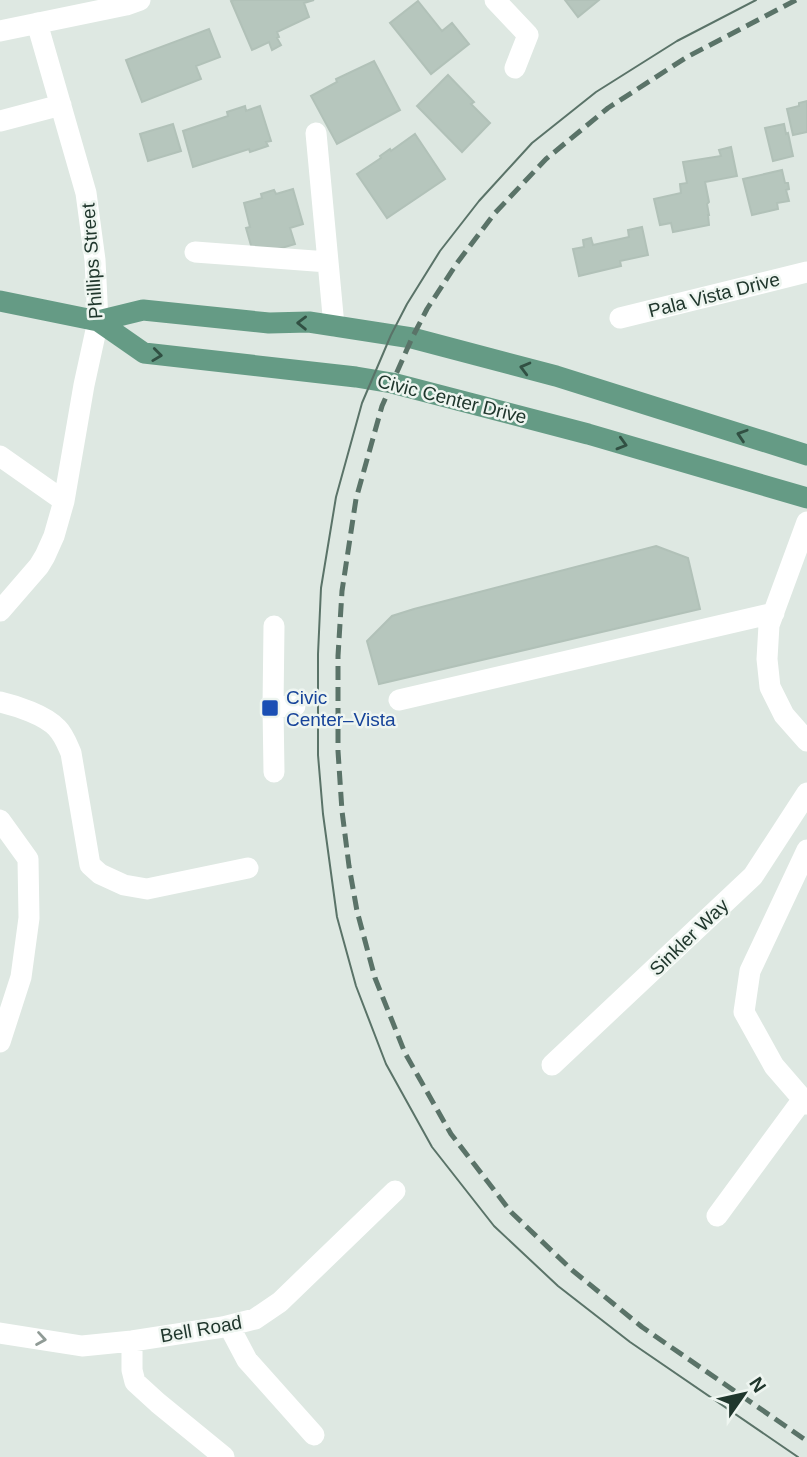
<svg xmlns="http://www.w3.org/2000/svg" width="807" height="1457" viewBox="0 0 807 1457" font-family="Arial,sans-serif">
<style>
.building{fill:#b6c6bd;stroke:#b1c1b8;stroke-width:2}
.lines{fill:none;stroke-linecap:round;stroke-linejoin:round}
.minor{stroke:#fff;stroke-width:21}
.major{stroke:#659b85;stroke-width:21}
.tram{stroke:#5a7368;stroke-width:2}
.rail{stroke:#5a7368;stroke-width:5;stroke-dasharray:14 7;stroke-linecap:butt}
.oneway{stroke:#315043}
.oneway2{stroke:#909b96}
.transit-dot{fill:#1a4fb4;stroke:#eef5f0;stroke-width:2.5}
.labels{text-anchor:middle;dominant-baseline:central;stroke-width:5;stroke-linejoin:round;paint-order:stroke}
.street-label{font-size:19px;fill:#20372d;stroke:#eef5f0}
.transit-label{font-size:19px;fill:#164399;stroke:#eef5f0;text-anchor:start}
</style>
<rect width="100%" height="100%" fill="#dee8e2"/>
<path class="building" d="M234,0H314L304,3L309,17L277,32L279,37L277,38L281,45L272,50L269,42L252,50L231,1Z
M565,0H599L578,17Z
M418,1L442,31L452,23L469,44L431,74L390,23Z
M209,29L220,57L196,66L201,79L142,102L126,60Z
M374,61L400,110L337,144L311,96L337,82L336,79Z
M448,75L474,102L471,104L490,123L462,152L417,106Z
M807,101V132L793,135L787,109L799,106V103Z
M245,106L246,111L260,106L271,141L266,142L268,146L250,152L249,149L193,167L183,131L228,116L227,112Z
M173,124L181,151L148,161L140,134Z
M784,124L786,134L788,133L793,156L773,161L765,128Z
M415,134L445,179L387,218L357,174L381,158L380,156L390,149L391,151Z
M731,147L737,176L705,182L709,202L707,204L709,215H708L709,225L673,232L671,223L660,225L654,199L681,193L680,184L687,183L683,162L721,156L719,150Z
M782,170L785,183H788L789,189L786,190L789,201L777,203L778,209L752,215L743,179Z
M293,189L303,224L290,228L295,244L254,256L246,228L250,227L244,203L262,198L261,194L274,190L276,194Z
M642,227L648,255L620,261L621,266L579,276L573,249L584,247L583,240L591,238L593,245L629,237L628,230Z
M656,546L688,558L700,609L379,684L367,641L392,616L414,609Z"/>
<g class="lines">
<path class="minor" d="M495,0L528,35L515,68
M0,31L126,5L140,0
M0,121L61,105
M316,133L334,326
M195,252L328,262
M620,318L807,272
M0,456L64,501
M807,522L769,625L767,659L770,687L784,715L807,741
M0,611L39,566L45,556L54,536L64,501L84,385L98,321L95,260L86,193L37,23
M274,626L273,707L274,772
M399,700L774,613
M0,702C17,706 45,715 57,728C64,735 67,744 71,753L90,865L100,874L124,885L147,889L248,868
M273,707L295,706
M0,820L28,859L29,918L21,977L0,1042
M807,850L750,971L744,1012L774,1066L807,1104
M552,1065L753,876L807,793
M717,1216L803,1099
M229,1326L247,1360L314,1435
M0,1333L82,1346L132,1341L223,1327L255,1319L280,1302L395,1191
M132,1341V1370L135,1382L158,1403L224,1457"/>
<path class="major" d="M0,301L98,321L144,353L356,377L392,383L588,434L807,498
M98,321L143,310L269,323L309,322L412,338L556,376L807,455"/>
<path class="tram" d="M756,0L677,41L596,92L532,143L479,201L440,251L407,304L391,335L362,403L336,497L321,588L318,654V755L323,814L337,917L356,986L386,1064L432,1147L494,1226L558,1286L630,1342L798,1457"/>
<path class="rail" d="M796,0L687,57L608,108L546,159L495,213L457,263L427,309L412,338L382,406L356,499L342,591L338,656V751L342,811L349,866L357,911L375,978L405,1053L451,1134L511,1212L572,1270L642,1327L807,1441"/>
</g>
<defs><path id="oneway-chevron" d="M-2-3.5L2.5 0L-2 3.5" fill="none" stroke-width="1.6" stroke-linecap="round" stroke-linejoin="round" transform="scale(1.75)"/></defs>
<g class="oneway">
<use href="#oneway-chevron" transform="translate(302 323) rotate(-179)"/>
<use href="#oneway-chevron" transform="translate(157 355) rotate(7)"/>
<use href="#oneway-chevron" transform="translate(525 368) rotate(-165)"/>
<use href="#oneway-chevron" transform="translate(742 435) rotate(-162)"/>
<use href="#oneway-chevron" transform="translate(622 444) rotate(16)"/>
</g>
<use class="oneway2" href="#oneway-chevron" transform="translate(41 1339) rotate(9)"/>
<rect class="transit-dot" x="261" y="699" width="18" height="18" rx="3.5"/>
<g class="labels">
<g class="street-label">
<text transform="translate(92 261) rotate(-94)">Phillips Street</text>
<text transform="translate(714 295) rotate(-14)">Pala Vista Drive</text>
<text transform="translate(452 399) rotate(14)">Civic Center Drive</text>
<text transform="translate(689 937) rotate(-44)">Sinkler Way</text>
<text transform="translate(201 1329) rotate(-10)">Bell Road</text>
</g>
<g class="transit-label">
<text x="286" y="697">Civic<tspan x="286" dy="22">Center–Vista</tspan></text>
</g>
</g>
<g transform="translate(744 1394) rotate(56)" stroke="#eef5f0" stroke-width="5" paint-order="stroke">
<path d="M0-5L12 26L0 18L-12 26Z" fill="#20372d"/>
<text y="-10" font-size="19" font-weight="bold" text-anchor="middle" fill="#20372d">N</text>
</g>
</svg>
